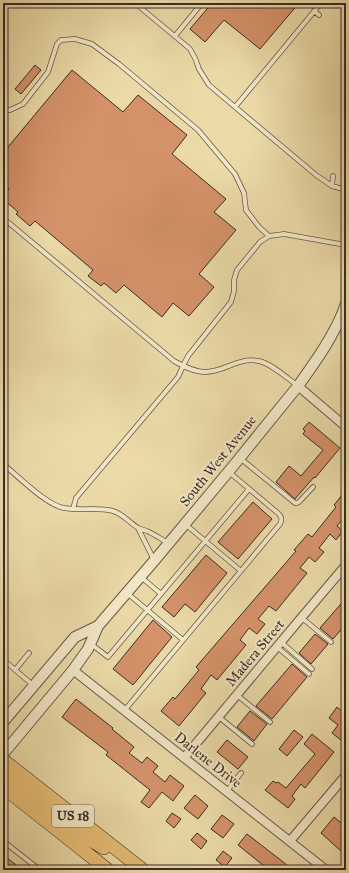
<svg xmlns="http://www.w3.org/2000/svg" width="349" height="873" viewBox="0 0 349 873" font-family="'IM FELL Great Primer',serif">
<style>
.building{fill:#d5926a;stroke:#382c27}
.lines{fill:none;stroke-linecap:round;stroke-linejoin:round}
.service-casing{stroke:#655847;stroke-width:5.5}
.minor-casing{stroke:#655847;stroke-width:10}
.tertiary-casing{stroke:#655847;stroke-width:12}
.primary-casing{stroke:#382c27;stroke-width:14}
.service{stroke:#f2e7c6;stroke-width:4}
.minor{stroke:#f2e7c6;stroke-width:8}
.tertiary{stroke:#f2e7c6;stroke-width:10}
.primary{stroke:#e6bd74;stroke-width:13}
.rail-casing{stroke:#382c27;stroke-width:4.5}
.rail{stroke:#f2e7c6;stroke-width:3;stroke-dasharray:9;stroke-linecap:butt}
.labels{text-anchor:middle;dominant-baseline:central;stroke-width:4;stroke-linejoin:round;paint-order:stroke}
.shield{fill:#f2e7c6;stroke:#706457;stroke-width:1}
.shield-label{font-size:13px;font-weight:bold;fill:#382c27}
.street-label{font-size:14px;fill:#382c27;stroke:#f2e7c6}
</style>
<rect width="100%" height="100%" fill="#ebdaa8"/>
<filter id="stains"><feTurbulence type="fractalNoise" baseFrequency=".005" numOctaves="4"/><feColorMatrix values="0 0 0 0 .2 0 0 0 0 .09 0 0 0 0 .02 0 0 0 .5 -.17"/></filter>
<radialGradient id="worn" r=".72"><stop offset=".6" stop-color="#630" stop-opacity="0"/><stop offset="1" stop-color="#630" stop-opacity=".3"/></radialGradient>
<path class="building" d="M212,3H299L260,49L224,20L205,42L190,29Z
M35,65L41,70L21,94L15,89Z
M72,70L123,112L138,95L187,135L172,154L226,199L214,212L236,230L199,274L214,287L189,316L173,303L162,317L124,285L116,293L104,283L101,286L88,276L93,270L35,221L30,226L16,214L18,212L3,199V196L9,189L3,184V153Z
M309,422L340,448L315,478L314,477L295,499L276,482L289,466L301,476L323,450L303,434L305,431L303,429Z
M346,490V515L337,526L343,531L336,540L330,534L319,548L324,552L315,562L309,557L300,568L307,573L276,611L269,606L258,619L265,624L257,634L249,628L240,640L246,645L217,680L211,675L201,689L206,693L179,726L161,711L173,697L175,699L199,670L196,667L296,551L294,550L308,534L312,537L336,507L334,505Z
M253,502L272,519L238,559L218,542Z
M206,555L227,573L195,612L185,604L174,617L162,607Z
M346,598V624L333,639L320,628Z
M153,620L172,637L133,685L113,669Z
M315,634L328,644L311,664L299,653Z
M292,664L307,677L272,719L256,706Z
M76,699L113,728L112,729L134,747L129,753L142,763L147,757L158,766L153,772L165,782L170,775L184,786L173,801L162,792L149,808L141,802L150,790L106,755L108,752L62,717Z
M337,707L346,715V737L342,741L332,733L338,725L329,718Z
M250,711L267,724L254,741L237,727Z
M294,730L303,737L287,756L279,749Z
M312,734L334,752L305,788L301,784L292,796L295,799L288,808L265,790L273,781L276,783L278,782L286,788L315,754L304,744Z
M227,740L248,757L238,769L217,752Z
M195,795L208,806L198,819L184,808Z
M172,813L181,819L174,828L166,821Z
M222,815L234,824L223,838L211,829Z
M334,817L346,827V846L341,851L321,833Z
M197,833L207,841L201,849L191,840Z
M247,834L287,865L283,870H269L238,845Z
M223,851L232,858L225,867L216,860Z
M3,855L23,870H3Z"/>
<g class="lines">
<defs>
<path id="service" d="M135,3L183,43L190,49L195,58L199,69L209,85L316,175L332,186L346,190
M314,11L319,15
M175,36L202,3
M235,107L321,3
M3,111L10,110L23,104L48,72L57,44L61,40L75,39L92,44L119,64L198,130L235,174L244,193L246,210L259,227L269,236
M332,186L333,176
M3,218L174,361C183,366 194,372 205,372C225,372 237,357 259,361C272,364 287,378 298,386
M240,458L295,503H297L299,502L313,487
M3,464C18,476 46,505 64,508C81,511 97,507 113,511C123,514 130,523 138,528C141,529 144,530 147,531C154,534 161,539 168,543
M73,509L76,498L178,377L183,366L188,356L231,302L234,291V280L237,270L260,242L269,236L284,234L340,244L346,246
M185,524L241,571
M138,528L154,560
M141,577L161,594
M127,593L183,640
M302,618L331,642
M281,642L312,669
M91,644L108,657L249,489
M277,647L309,674
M6,662L34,686
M15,670L29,653
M237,695L270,722
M124,711L280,524C282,520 282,518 279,514L229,472
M219,717L252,744
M227,791L241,773
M3,841L40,870"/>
<path id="minor" d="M298,386L346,427
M73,670L326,870
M184,758L296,624L346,565
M290,841L346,775"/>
<path id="tertiary" d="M3,722L75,637L98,626
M3,754L73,670L88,649L98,626L154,561L234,465L298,386C316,361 336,333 346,304"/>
<path id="primary" d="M3,760L143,870
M3,776L11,781L80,834L104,848
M3,787L108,870"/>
</defs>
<use href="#service" class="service-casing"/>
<use href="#minor" class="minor-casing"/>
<use href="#tertiary" class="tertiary-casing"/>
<use href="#primary" class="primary-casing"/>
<use href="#service" class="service"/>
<use href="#minor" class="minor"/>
<use href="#tertiary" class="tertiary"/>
<use href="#primary" class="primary"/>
<defs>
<path id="rail" d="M3,8L7,3"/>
</defs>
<use href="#rail" class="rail-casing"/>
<use href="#rail" class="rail"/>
</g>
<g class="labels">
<rect class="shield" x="52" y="805" width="42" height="22" rx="3"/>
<g class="shield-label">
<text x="73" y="816">US 18</text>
</g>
<g class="street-label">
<text transform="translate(218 461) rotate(-51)">South West Avenue</text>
<text transform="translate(255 653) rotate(-50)">Madera Street</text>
<text transform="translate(208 760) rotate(38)">Darlene Drive</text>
</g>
</g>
<rect width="349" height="873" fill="none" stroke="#ebdaa8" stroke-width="16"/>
<rect x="4" y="4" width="341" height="865" fill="none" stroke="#382c27" stroke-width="2"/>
<rect x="8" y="8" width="333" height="857" fill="none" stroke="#382c27"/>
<rect width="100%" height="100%" filter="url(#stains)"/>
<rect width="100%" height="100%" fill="url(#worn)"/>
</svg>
